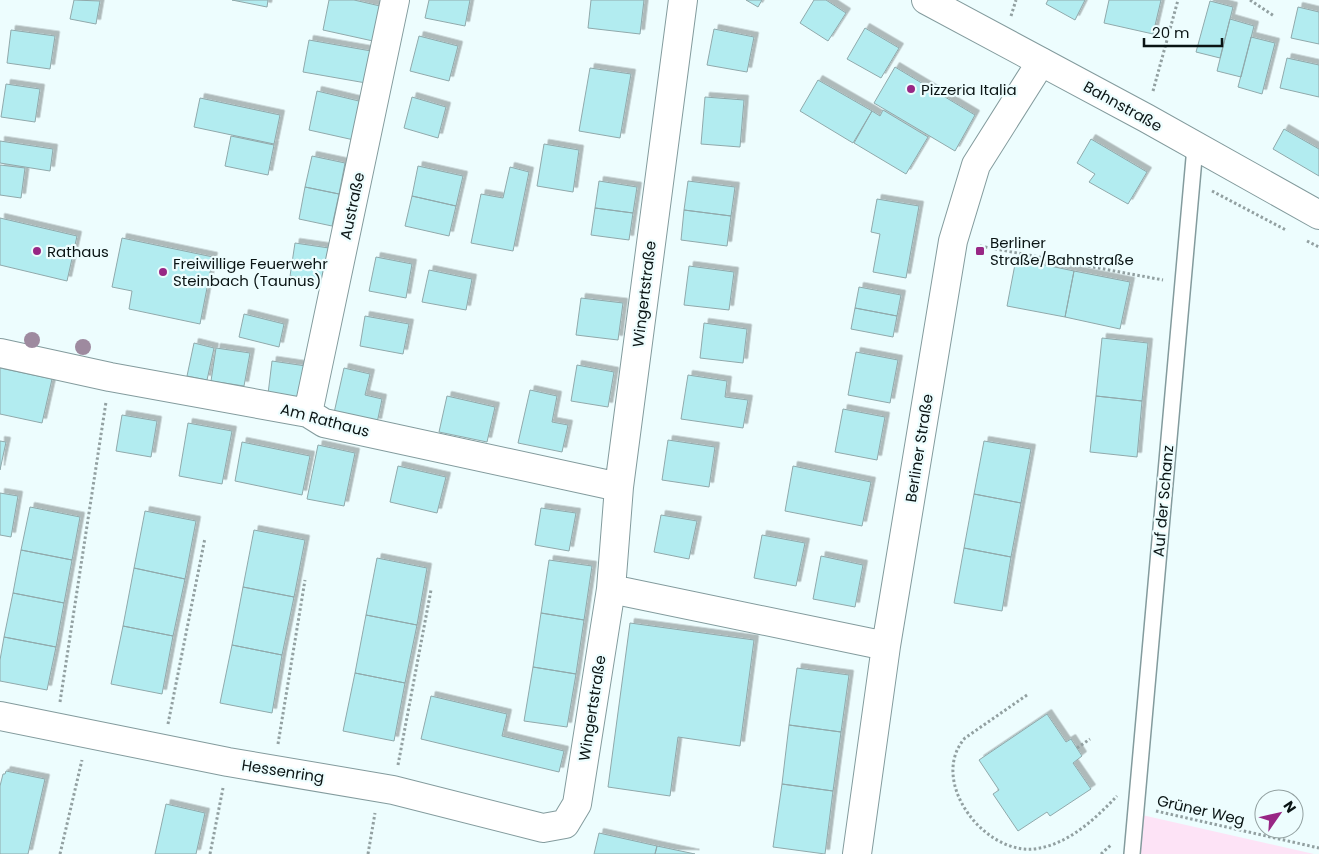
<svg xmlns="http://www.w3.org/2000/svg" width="1319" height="854" viewBox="0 0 1319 854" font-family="Poppins,sans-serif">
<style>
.green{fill:#fde3f6}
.building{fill:#b2ecf0;stroke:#90a9ab;filter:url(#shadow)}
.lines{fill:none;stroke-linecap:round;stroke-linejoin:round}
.service-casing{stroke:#839b9d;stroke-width:18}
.minor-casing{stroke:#839b9d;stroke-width:30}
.secondary-casing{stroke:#839b9d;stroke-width:30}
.path{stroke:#92a0a1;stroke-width:3;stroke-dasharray:2.5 2.5;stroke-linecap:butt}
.service{stroke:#fff;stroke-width:15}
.minor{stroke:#fff;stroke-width:28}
.secondary{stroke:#fff;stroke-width:28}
.tree{fill:#9e8a9f}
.poi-dot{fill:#982785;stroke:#edfdfe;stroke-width:2}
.labels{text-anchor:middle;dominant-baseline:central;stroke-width:4.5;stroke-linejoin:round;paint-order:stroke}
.poi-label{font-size:15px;fill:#0a1414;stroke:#edfdfe;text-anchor:start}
.street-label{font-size:15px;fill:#0a1414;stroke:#edfdfe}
</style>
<defs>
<filter id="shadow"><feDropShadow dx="4.5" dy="-4.5" stdDeviation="0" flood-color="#0004"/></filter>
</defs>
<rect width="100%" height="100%" fill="#edfdfe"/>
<path class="green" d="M1142,815L1314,854H1139Z"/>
<path class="building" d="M74,0L100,1L96,24L70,19Z
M232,0H268L267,7Z
M329,0H354L380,6L373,41L323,30Z
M429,0H470L465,26L425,18Z
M591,0H644L640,34L588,28Z
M746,0H762L758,7Z
M814,0H826L846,13L828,41L800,23Z
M1048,0H1085L1075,20L1046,4Z
M1109,0H1161L1153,34L1104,23Z
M1210,1L1233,7L1220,58L1196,52Z
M1298,7L1319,12V44L1291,38Z
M1230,19L1254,26L1241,77L1217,71Z
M865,28L899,48L881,78L847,59Z
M714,29L754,37L747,72L707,65Z
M11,30L55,36L50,69L7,63Z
M419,36L458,46L449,81L410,71Z
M1251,37L1275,43L1262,94L1238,87Z
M309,40L371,51L366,83L303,72Z
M1287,58L1319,65V97L1280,88Z
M895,67L975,115L955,151L874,103Z
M590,68L631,74L620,138L579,131Z
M818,80L872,111L853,143L800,111Z
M6,84L40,89L35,122L1,117Z
M317,91L363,102L354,140L309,130Z
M412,97L446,107L438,138L404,128Z
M705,97L744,100L740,147L701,144Z
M200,98L280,115L274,144L194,127Z
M883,110L928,137L906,174L854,143L872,111L880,116Z
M1284,129L1319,149V176L1273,149Z
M231,136L274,145L268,175L225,166Z
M1091,139L1147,172L1128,204L1089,182L1095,174L1077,163Z
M0,141L53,149L50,171L0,163Z
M544,144L579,150L573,192L537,186Z
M312,156L345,163L339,194L305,187Z
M0,165L25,168L21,198L0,195Z
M418,166L463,176L456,206L412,196Z
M510,167L529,172L513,251L471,243L481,194L503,198Z
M599,181L637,187L633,213L595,208Z
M688,181L735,187L731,216L684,210Z
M305,187L339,194L332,226L299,219Z
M412,196L456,206L449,236L405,226Z
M877,199L919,206L906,278L873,272L880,234L871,232Z
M595,208L633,213L629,240L591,235Z
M684,210L731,216L727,246L681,240Z
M0,218L77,236L67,281L0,265Z
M122,238L213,257L200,324L129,309L132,291L112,287Z
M295,243L329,248L324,281L290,276Z
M376,257L412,264L406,298L369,291Z
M1016,259L1074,271L1065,317L1007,306Z
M689,266L734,272L729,310L684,305Z
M429,270L472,279L466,310L422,302Z
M1074,271L1130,282L1120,329L1065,317Z
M859,287L901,295L897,316L855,308Z
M581,298L623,303L618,340L576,335Z
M855,308L897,316L893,337L851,329Z
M244,314L284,324L279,347L239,337Z
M365,316L409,324L403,354L360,346Z
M704,323L747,329L743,363L700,358Z
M1102,338L1148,343L1142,401L1096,396Z
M194,343L214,348L207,380L187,376Z
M216,348L250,353L244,386L211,381Z
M856,352L898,360L890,403L848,395Z
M272,361L306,366L301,399L268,394Z
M577,365L614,372L608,407L571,401Z
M0,368L52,379L42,423L0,414Z
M344,368L370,374L365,395L382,399L377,423L334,413Z
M688,375L727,381L725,397L748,400L743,428L681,419Z
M530,390L557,396L552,422L568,425L562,452L518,443Z
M447,396L495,407L487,442L439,432Z
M1096,396L1142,401L1137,457L1090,452Z
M843,409L885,417L877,460L835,452Z
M122,415L157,421L151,457L116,451Z
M188,423L232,431L222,484L179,476Z
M668,440L715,447L709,487L662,480Z
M0,441L6,442L0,470Z
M984,441L1031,449L1021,503L974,494Z
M242,442L310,456L302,495L235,481Z
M318,445L355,453L344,506L307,499Z
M398,466L446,477L437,513L390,502Z
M793,466L871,482L862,526L785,511Z
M0,493L18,496L11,537L0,535Z
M974,494L1021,503L1011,557L964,548Z
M30,507L80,517L72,560L21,550Z
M541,508L576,513L569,551L535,545Z
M145,511L196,521L185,579L134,568Z
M661,515L697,521L689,559L654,552Z
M254,530L305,540L294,597L243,587Z
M762,535L805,543L796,586L754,578Z
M964,548L1011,557L1002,611L954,603Z
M21,550L72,560L64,603L13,593Z
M821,556L863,565L855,607L813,599Z
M377,558L427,568L417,625L366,615Z
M549,560L592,566L584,620L541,613Z
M134,568L185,579L173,636L123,626Z
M243,587L294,597L282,655L232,645Z
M13,593L64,603L56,647L4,637Z
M541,613L584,620L576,674L533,667Z
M366,615L417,625L405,683L355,673Z
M630,623L754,640L740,746L678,737L670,796L608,787Z
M123,626L173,636L162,694L111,684Z
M4,637L56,647L47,690L0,681V660Z
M232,645L282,655L272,713L220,703Z
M533,667L576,674L567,727L524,721Z
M797,668L849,675L841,732L789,725Z
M355,673L405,683L394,741L343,731Z
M431,696L507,714L502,736L564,751L559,772L421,739Z
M1047,714L1066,742L1071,739L1082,756L1073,763L1091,789L1050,816L1047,812L1018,831L993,794L999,790L979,760Z
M789,725L841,732L833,791L782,784Z
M6,771L45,779L28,854H0V786L3,774H5Z
M782,784L833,791L825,854L773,847Z
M166,804L205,813L196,854H155Z
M599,833L657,846L655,854H594Z
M657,846L695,854H655Z"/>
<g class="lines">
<defs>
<path id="service" d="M1132,854L1195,147"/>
<path id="minor" d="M0,353L110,377L308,413L324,423L619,487
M308,413L395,0
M611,589L886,646
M0,716L228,762L393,790L543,828L565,824L577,804L611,589L619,487L683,0
M857,854L886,646L953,241L976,165L1041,62"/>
<path id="secondary" d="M926,0L1146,118L1319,215"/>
</defs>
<use href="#service" class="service-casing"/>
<use href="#minor" class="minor-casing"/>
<use href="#secondary" class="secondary-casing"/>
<path class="path" d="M1250,0L1274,16
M1011,16L1016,0
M1153,91L1178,0
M1212,191L1286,230
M1307,241L1319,247
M980,246L1163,280
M1027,695L965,738C928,780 983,854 1034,849C1068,845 1095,819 1117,796
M60,702L106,402
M168,724L205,538
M278,744L305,580
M1077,748L1090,739
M398,765L431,590
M1156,811L1319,848
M60,854L82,760
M210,854L223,788
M368,854L375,813
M1101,854L1112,844"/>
<use href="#service" class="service"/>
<use href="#minor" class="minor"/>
<use href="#secondary" class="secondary"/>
</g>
<g class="tree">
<circle cx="32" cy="340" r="8"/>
<circle cx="83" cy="347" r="8"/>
</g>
<g class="poi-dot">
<circle cx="911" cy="89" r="5"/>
<circle cx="37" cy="251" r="5"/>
<rect x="975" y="246" width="10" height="10" rx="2.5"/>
<circle cx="163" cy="272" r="5"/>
</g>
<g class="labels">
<g class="poi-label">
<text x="921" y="89">Pizzeria Italia</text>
<text x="990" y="242">Berliner<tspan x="990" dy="17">Straße/Bahnstraße</tspan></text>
<text x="47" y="251">Rathaus</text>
<text x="173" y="263">Freiwillige Feuerwehr<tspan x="173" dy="17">Steinbach (Taunus)</tspan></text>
</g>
<g class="street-label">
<text transform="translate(1123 106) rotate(29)">Bahnstraße</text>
<text transform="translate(352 206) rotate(-78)">Austraße</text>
<text transform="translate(644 294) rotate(-83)">Wingertstraße</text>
<text transform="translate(325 420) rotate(15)">Am Rathaus</text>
<text transform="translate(919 448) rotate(-81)">Berliner Straße</text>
<text transform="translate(1163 501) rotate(-85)">Auf der Schanz</text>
<text transform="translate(592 708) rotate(-81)">Wingertstraße</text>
<text transform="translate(283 771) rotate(9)">Hessenring</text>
<text transform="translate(1201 810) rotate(13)">Grüner Weg</text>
</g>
</g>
<g transform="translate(1279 814) rotate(56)"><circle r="24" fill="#edfdfe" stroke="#92a0a0"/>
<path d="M0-4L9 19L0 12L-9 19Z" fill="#982785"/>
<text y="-8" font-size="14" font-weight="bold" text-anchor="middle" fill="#0a1414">N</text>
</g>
<path d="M1144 38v8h78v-8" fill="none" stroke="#0a1414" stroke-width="2.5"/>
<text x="1152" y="38" font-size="15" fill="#0a1414" stroke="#edfdfe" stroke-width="4" paint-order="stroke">20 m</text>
</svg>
